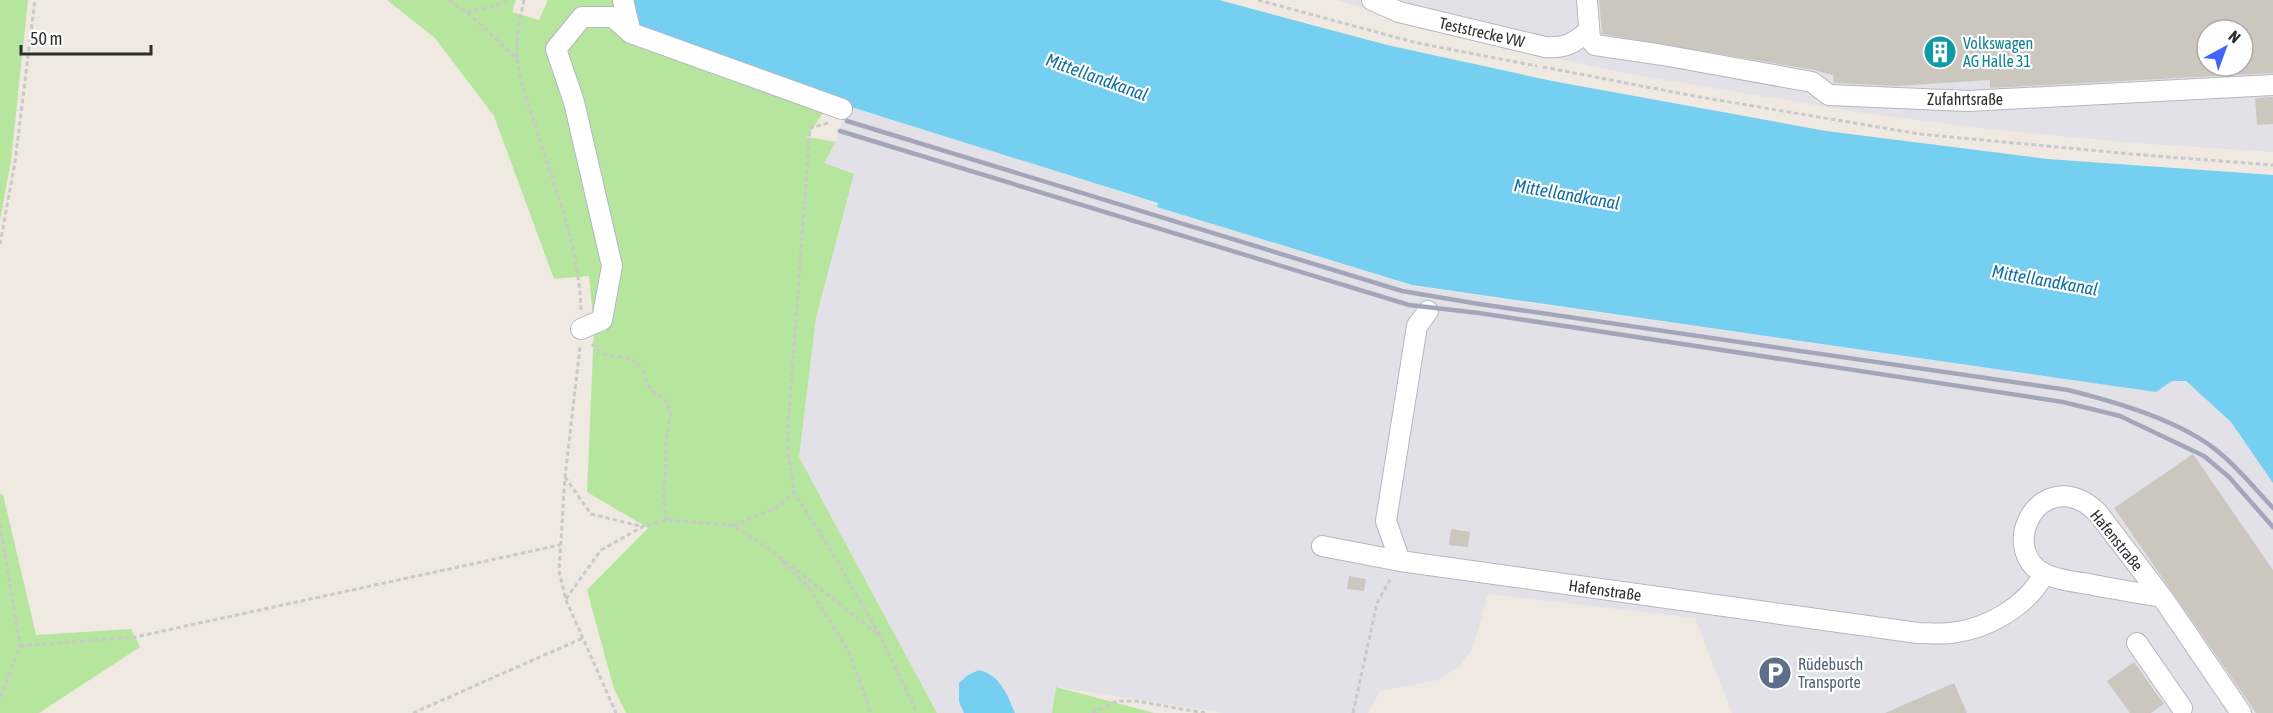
<svg xmlns="http://www.w3.org/2000/svg" width="2273" height="713" viewBox="0 0 2273 713" font-family="'Asap Condensed',sans-serif">
<style>
.industrial{fill:#e3e1e8;fill-rule:evenodd}
.green{fill:#b6e59e}
.water{fill:#75cff0}
.building{fill:#cbc7bf;fill-rule:evenodd}
.lines{fill:none;stroke-linecap:round;stroke-linejoin:round}
.minor-casing{stroke:#b4b7c1;stroke-width:22}
.path{stroke:#c9c9c9;stroke-width:3;stroke-dasharray:4.5 3;stroke-linecap:butt}
.minor{stroke:#fff;stroke-width:20}
.rail{stroke:#a3a6b8;stroke-width:4.5}
.labels{text-anchor:middle;dominant-baseline:central;stroke-width:4.5;stroke-linejoin:round;paint-order:stroke}
.street-label{font-size:16px;fill:#2e2e2e;stroke:#fff}
.culture-label{font-size:16px;fill:#0d838f;stroke:#fff;text-anchor:start}
.service-label{font-size:16px;fill:#4e5e75;stroke:#fff;text-anchor:start}
.water-label{font-size:18px;font-style:italic;fill:#0d6fa3;stroke:#fff}
</style>
<rect width="100%" height="100%" fill="#efe9e1"/>
<path class="industrial" d="M1335,0H2273V152L2134,143L1997,130L1863,113L1635,75L1572,62ZM2207,30H2243V66H2207Z
M847,106L858,108L1158,204L1157,207L1412,286L2156,392L2172,380L2186,381L2231,422L2273,425V713H1732L1695,618L1488,594L1473,647L1460,666L1438,680L1380,691L1368,713H1224L1056,687L1052,713H937L799,457L816,318L854,175L824,163L836,142Z"/>
<path class="green" d="M0,0H28L11,161L0,220Z
M387,0H516L512,12L539,20L548,0H616L625,39L825,110L807,137L836,142L824,163L854,174L816,318L799,457L937,713H626L614,689L587,590L648,528L587,492L594,328L589,276L554,279L494,116L435,38Z
M0,494H3L36,635L131,629L140,647L39,713H0Z
M1056,687L1154,713H1052Z"/>
<path class="water" d="M629,0H1219L1387,45L1552,81L1826,131L2047,159L2273,175V483L2231,422L2186,381H2172L2156,392L1412,285L1157,207L1158,203L813,95L635,23Z
M979,670C1000,675 1007,694 1015,713H964L959,702V683L968,675Z"/>
<path class="building" d="M1599,0H2273V73L1990,88V80L1897,86L1834,83L1833,75L1814,70L1602,34ZM2207,30H2243V66H2207Z
M2273,97V124L2257,125L2255,98Z
M2193,454L2273,570V713H2256L2114,508Z
M1451,529L1470,532L1468,547L1449,545Z
M1349,576L1366,579L1364,591L1347,589Z
M2134,662L2164,704L2151,713H2130L2107,681Z
M1954,683L1967,713H1885Z"/>
<g class="lines">
<defs>
<path id="minor" d="M1372,0L1399,12L1545,47C1564,49 1575,43 1589,30
M1587,0L1590,39L1595,45L1663,55L1812,82L1829,95L1968,101L2273,85
M631,33L842,109
M581,329L602,320L612,266L574,102L556,49L582,17H613L631,33L623,0
M1322,546L1400,561L1918,633C1929,633 1940,634 1951,633C1988,629 2027,606 2044,574
M1400,561L1386,521L1417,326L1428,311
M2162,597C2138,593 2113,589 2089,584C2075,582 2058,580 2045,574C2000,552 2033,477 2082,501C2087,503 2092,508 2097,512L2162,597L2241,713
M2137,643L2182,708"/>
</defs>
<use href="#minor" class="minor-casing"/>
<path class="path" d="M449,0L467,12L517,59
M524,0C520,19 515,39 517,59C520,81 528,103 535,125C554,185 579,246 581,310
M1258,0L1417,43L1537,66
M467,12L495,6L510,0
M1543,67L1694,96L1919,134L2142,155L2273,165
M828,123L810,128L787,441L794,493L823,537L881,637L917,713
M0,244L15,162L35,0
M592,344L602,354L632,359L642,369L650,389L666,401L671,412L666,443V471L663,495L667,520
M580,347L565,477L559,571L566,600L616,713
M565,477L591,514L640,526
M0,525L20,646L0,699
M733,525L776,508L794,493
M782,561L809,588L849,652L871,713
M566,599L601,550L642,527L667,520L733,525L771,550L880,636
M20,646L135,637L560,545
M413,713L583,638
M1092,713L1117,701H1136L1205,713
M1353,713L1377,603L1391,578"/>
<use href="#minor" class="minor"/>
<path class="rail" d="M847,121L1402,291L1479,304L2068,390C2116,402 2183,421 2221,454C2240,470 2256,490 2273,508
M840,131L1409,305L1479,313L2063,402L2120,416L2204,456L2229,477L2273,527"/>
</g>
<defs>
<symbol id="building-disc" viewBox="-11 -11 22 22"><circle r="9.5" fill="#0f9aa8" stroke="#fff"/><path d="M-4-6H4V6H1V3H-1V6H-4ZM-2.5-4.3h1.7v1.8h-1.7ZM.8-4.3h1.7v1.8H.8ZM-2.5-1h1.7V.8h-1.7ZM.8-1h1.7V.8H.8Z" fill="#fff"/></symbol>
<symbol id="parking-disc" viewBox="-11 -11 22 22"><circle r="9.5" fill="#5c6f8a" stroke="#fff"/><path d="M-3.5-5.5H1a3.5 3.5 0 0 1 0 7H-1V5.5H-3.5ZM-1-3.4V-.6H.8a1.4 1.4 0 0 0 0-2.8Z" fill="#fff"/></symbol>
</defs>
<g fill-rule="evenodd">
<use href="#building-disc" x="1921" y="33" width="38" height="38"/>
<use href="#parking-disc" x="1756" y="654" width="38" height="38"/>
</g>
<g class="labels">
<g class="street-label">
<text transform="translate(1482 32) rotate(13)">Teststrecke VW</text>
<text x="1965" y="99">Zufahrtsraße</text>
<text transform="translate(2117 540) rotate(51)">Hafenstraße</text>
<text transform="translate(1605 590) rotate(8)">Hafenstraße</text>
</g>
<g class="culture-label">
<text x="1963" y="43">Volkswagen<tspan x="1963" dy="18">AG Halle 31</tspan></text>
</g>
<g class="service-label">
<text x="1798" y="664">Rüdebusch<tspan x="1798" dy="18">Transporte</tspan></text>
</g>
<g class="water-label">
<text transform="translate(1097 77) rotate(20)">Mittellandkanal</text>
<text transform="translate(1567 194) rotate(10)">Mittellandkanal</text>
<text transform="translate(2045 280) rotate(10)">Mittellandkanal</text>
</g>
</g>
<g transform="translate(2225 48) rotate(41)"><circle r="28" fill="#ffffff" stroke="#ababab" stroke-width="1.5"/>
<path d="M0-4.5L10 22L0 15L-10 22Z" fill="#4264fb"/>
<text y="-9" font-size="16" font-weight="bold" text-anchor="middle" fill="#2e2e2e">N</text>
</g>
<path d="M21 45v9h130v-9" fill="none" stroke="#2e2e2e" stroke-width="3"/>
<text x="30" y="45" font-size="18" fill="#2e2e2e" stroke="#ffffff" stroke-width="4.5" paint-order="stroke">50 m</text>
</svg>
